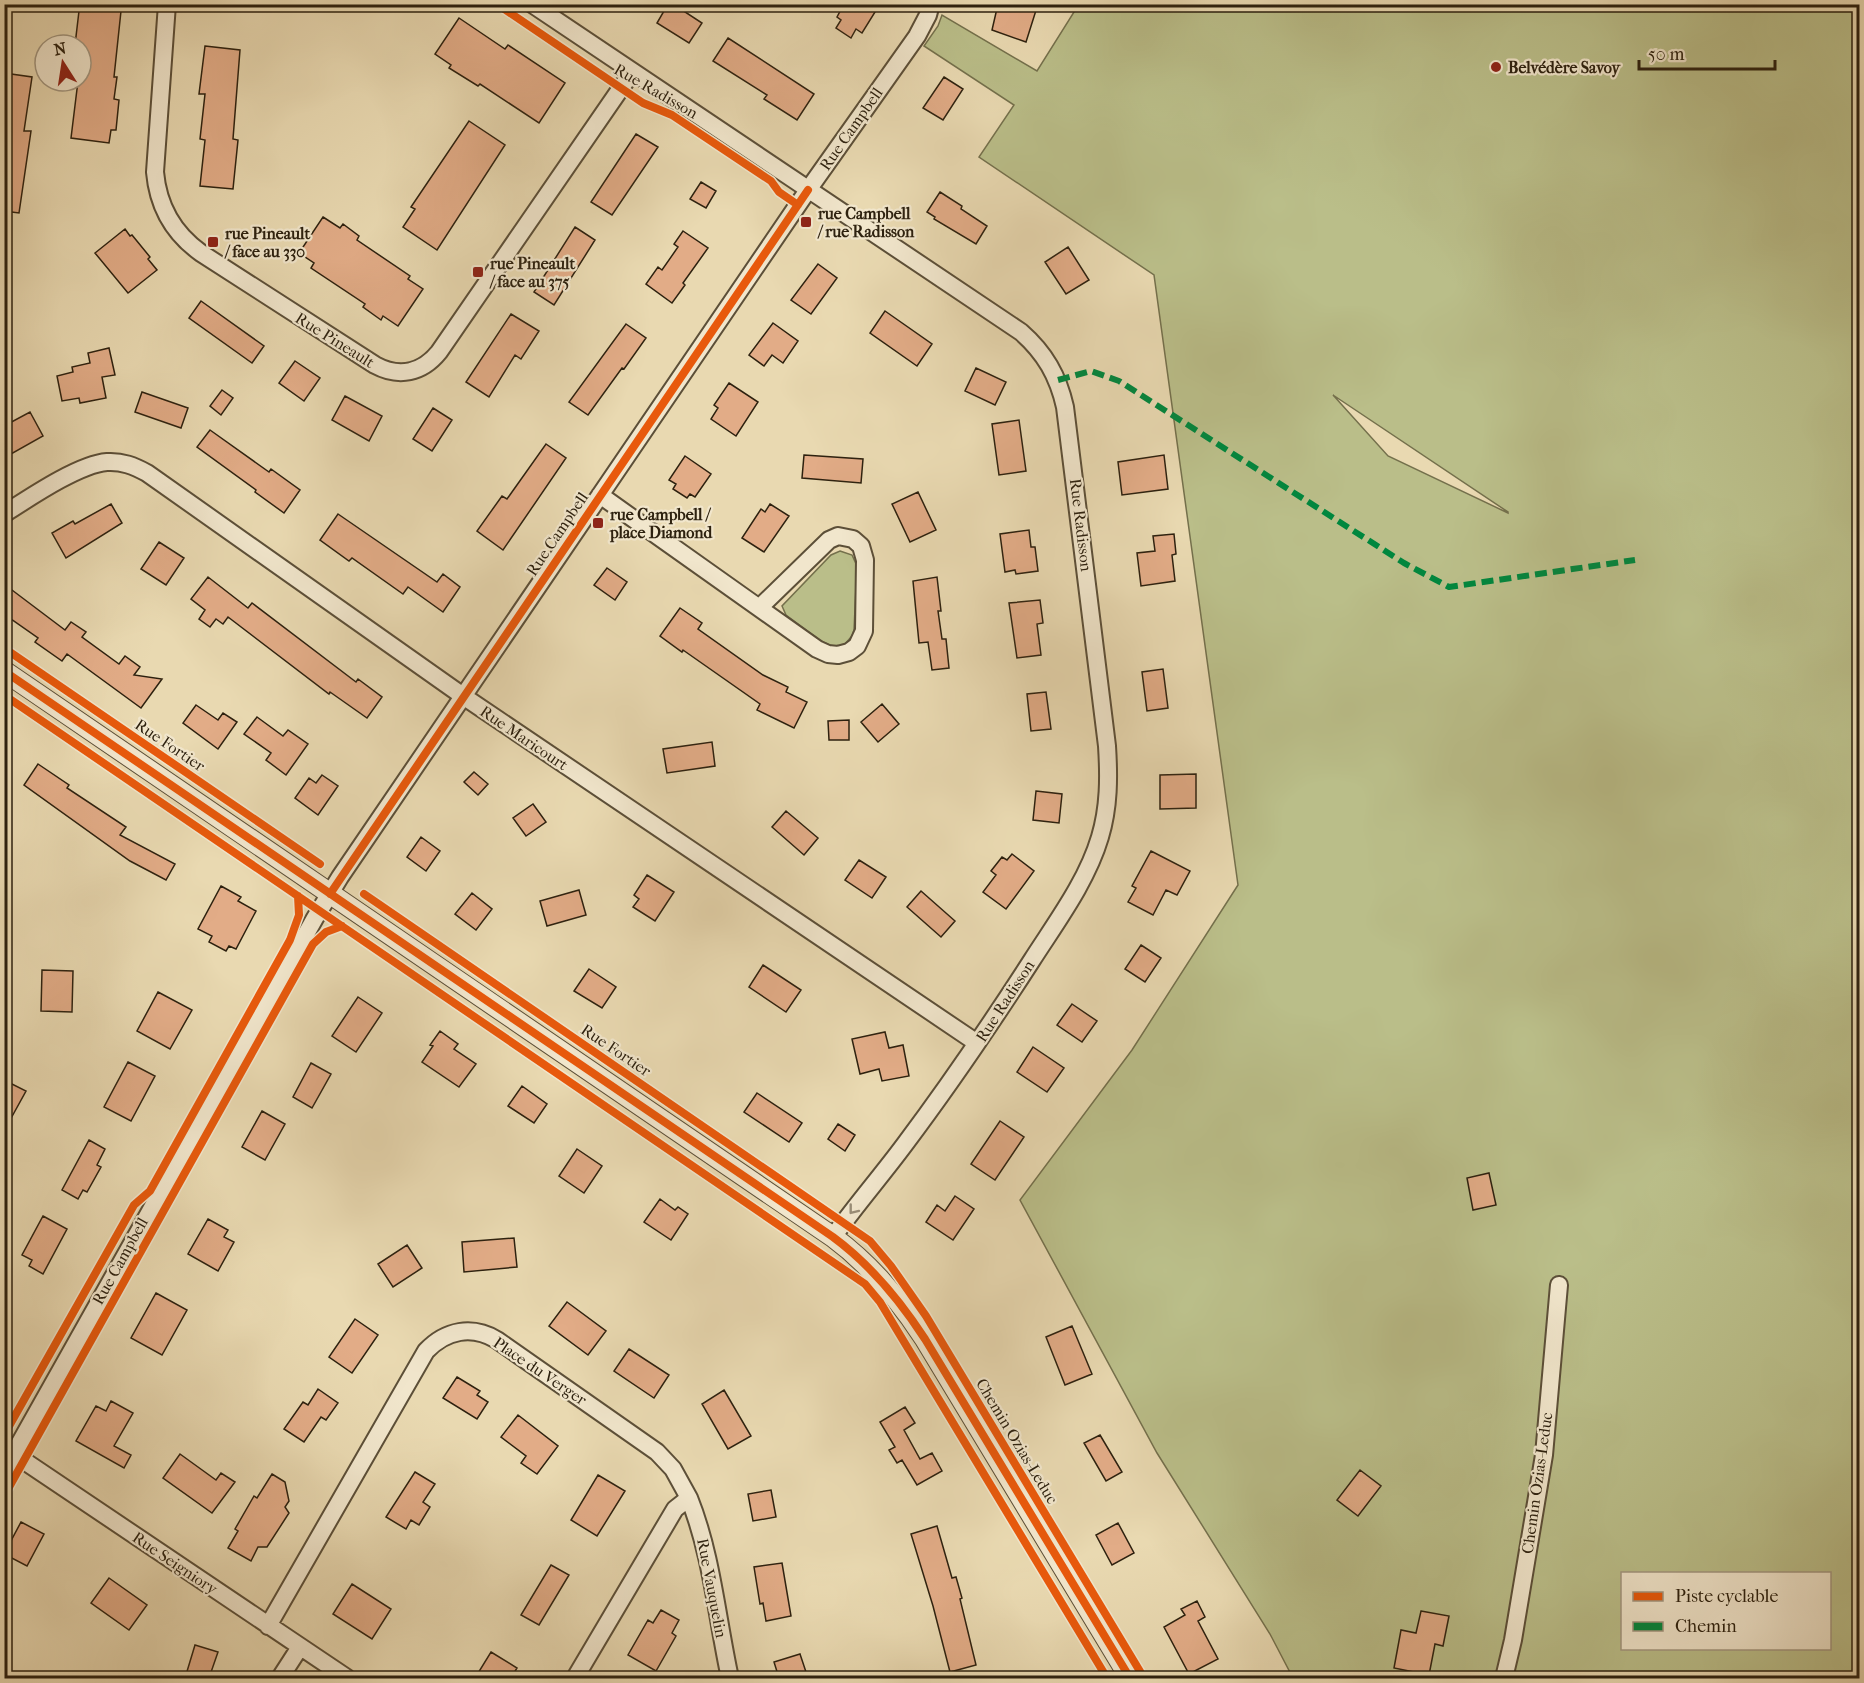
<svg xmlns="http://www.w3.org/2000/svg" width="1864" height="1683" viewBox="0 0 1864 1683" font-family="'IM FELL French Canon',serif">
<style>
.green{fill:#babe89;stroke:#74704c;stroke-width:1.5;fill-rule:evenodd}
.building{fill:#e2ac87;stroke:#2d210f;stroke-width:1.5}
.lines{fill:none;stroke-linecap:round;stroke-linejoin:round}
.minor-casing{stroke:#5c4f38;stroke-width:20}
.tertiary-casing{stroke:#5c4f38;stroke-width:22}
.minor{stroke:#f1e6cc;stroke-width:16}
.tertiary{stroke:#f1e6cc;stroke-width:20}
.quiet{stroke:#00873e;stroke-width:6;stroke-dasharray:12 6;stroke-linecap:butt}
.cycleway-casing{stroke:#f1e6cc;stroke-width:11}
.cycleway{stroke:#e8590c;stroke-width:8}
.oneway{stroke:#998d77}
.poi-dot{fill:#8f2418;stroke:#f1e6cc;stroke-width:2}
.labels{text-anchor:middle;dominant-baseline:central;stroke-width:4.5;stroke-linejoin:round;paint-order:stroke}
.poi-label{font-size:16px;font-weight:bold;fill:#2d210f;stroke:#f1e6cc;text-anchor:start}
.street-label{font-size:16px;fill:#2d210f;stroke:#f1e6cc}
</style>
<rect width="100%" height="100%" fill="#e9d9b1"/>
<filter id="stains"><feTurbulence type="fractalNoise" baseFrequency=".00333" numOctaves="4"/><feColorMatrix values="0 0 0 0 .2 0 0 0 0 .09 0 0 0 0 .02 0 0 0 .5 -.17"/></filter>
<radialGradient id="worn" r=".72"><stop offset=".6" stop-color="#630" stop-opacity="0"/><stop offset="1" stop-color="#630" stop-opacity=".3"/></radialGradient>
<path class="green" d="M1079,4L1859,5V1678H1293L1270,1634L1157,1453L1020,1200L1132,1050L1238,885L1154,275L979,157L1014,105L924,46L938,26L942,15L1037,71ZM1333,395L1508,512V513L1388,456ZM1622,1574H1830V1648H1622Z
M840,551L852,555L857,566L854,630L852,636L844,645L834,647L821,641L786,615L782,606L831,555Z"/>
<path class="building" d="M85,4H118L117,11H121L114,77H117L114,99L119,100L116,130H111L109,143L71,138L78,81H81V45H75L79,11H84Z
M668,4H673L702,23L689,43L657,23Z
M844,4H880L862,33L856,29L851,38L836,28L841,20L837,17Z
M998,4H1038L1026,42L992,30Z
M459,18L505,49L508,45L565,83L539,123L480,84L478,86L449,68L451,65L435,54Z
M728,38L814,94L797,120L764,99L767,95L713,61Z
M205,46L240,50L233,139L238,140L233,189L200,186L205,140L200,139L205,94H199Z
M4,73L32,77L24,131H31L19,213L4,211Z
M944,77L963,89L943,120L923,108Z
M469,121L505,145L437,250L403,227L415,209L411,207Z
M636,134L658,147L612,215L591,202Z
M701,182L716,191L706,208L690,199Z
M940,192L962,206L961,209L987,226L976,244L934,219L935,217L927,212Z
M323,217L340,228L343,224L359,236L357,240L410,276L408,279L423,289L398,326L383,316L381,320L363,307L365,304L311,268L314,263L299,253Z
M575,227L595,240L554,305L534,292Z
M125,229L130,236L132,235L150,257L148,259L157,270L128,293L95,253Z
M683,231L708,248L683,283L685,285L672,303L646,284L658,267L662,270L678,247L674,244Z
M1068,247L1089,280L1066,294L1045,262Z
M818,264L837,278L811,314L791,300Z
M201,301L264,346L252,363L189,318Z
M885,311L932,344L917,366L870,333Z
M511,314L539,331L521,359L515,355L489,397L466,382Z
M773,323L798,341L783,363L772,355L764,366L749,355Z
M626,324L646,338L624,369L622,368L588,415L569,402Z
M109,348L115,375L102,377L106,398L80,403L79,398L62,401L57,376L73,372L72,367L90,363L88,353Z
M295,361L320,378L304,401L279,383Z
M976,368L1006,382L995,405L965,391Z
M729,383L758,402L736,436L711,419L718,408L714,405Z
M222,390L233,398L221,415L210,406Z
M142,392L188,408L181,428L135,412Z
M345,396L382,416L369,441L332,420Z
M433,408L452,420L432,451L413,439Z
M30,412L43,436L11,454L4,442V426Z
M1019,420L1026,471L999,475L992,424Z
M210,430L269,472L271,469L300,490L284,513L255,492L256,490L197,447Z
M546,444L566,458L503,550L477,531L502,496L507,499Z
M804,455L863,459L861,483L802,478Z
M1164,455L1168,489L1122,495L1118,462Z
M685,456L711,474L695,497L690,494L687,498L673,489L676,484L669,480Z
M918,492L936,530L910,542L892,504Z
M111,504L122,523L66,558L52,533L73,521L75,524Z
M770,504L789,516L764,552L742,538L761,509L765,512Z
M338,514L437,582L443,574L460,587L443,612L408,587L403,594L352,558L349,561L320,540Z
M1029,530L1031,547H1035L1038,571L1016,574L1015,570L1005,572L1000,534Z
M1174,534L1176,554L1172,555L1175,581L1141,586L1137,553L1155,551L1153,536Z
M159,542L184,558L166,585L141,569Z
M607,568L627,582L615,600L594,585Z
M208,577L248,608L252,603L356,682L358,679L382,697L367,718L330,692L329,694L228,617L223,624L216,619L210,627L199,619L205,610L191,599Z
M937,577L941,611H938L942,639H946L949,668L932,670L928,642L919,643L913,581Z
M4,584L65,630L71,622L86,632L82,637L119,664L125,656L140,667L134,675L162,679L141,708L67,654L62,661L35,642L38,638L4,614Z
M1040,600L1043,623L1037,624L1041,655L1017,658L1009,603Z
M680,608L702,623L698,629L763,675L788,687L786,692L807,702L794,728L757,710L760,704L683,650L682,652L660,636Z
M1163,669L1168,708L1147,711L1142,672Z
M1046,692L1051,729L1031,731L1027,694Z
M882,704L899,724L878,742L861,722Z
M196,705L218,720L223,713L237,722L218,749L183,723Z
M257,717L283,736L288,730L308,744L286,775L266,760L271,753L244,734Z
M849,720V740H829L828,721Z
M712,742L715,766L667,773L663,749Z
M38,764L69,785L67,788L126,827L120,835L175,864L166,880L130,861L24,785Z
M474,772L488,784L478,795L464,782Z
M1196,774V808L1160,809V775Z
M322,775L338,786L318,815L295,798L309,778L316,783Z
M1036,791L1062,794L1059,823L1033,820Z
M533,804L546,822L526,836L513,818Z
M786,811L818,838L804,855L772,827Z
M421,837L440,851L426,871L407,857Z
M1151,851L1190,871L1177,895L1166,890L1153,915L1128,902L1136,888L1132,886Z
M1012,854L1034,871L1006,909L983,892L996,875L991,871L1002,857L1007,860Z
M859,860L886,877L872,898L845,880Z
M647,875L674,892L655,921L633,907L639,899L634,895Z
M221,886L241,897L238,901L256,911L236,949L229,946L226,951L209,942L212,936L198,929Z
M579,890L586,915L547,926L540,901Z
M921,891L955,921L941,937L907,907Z
M472,893L492,909L476,930L455,914Z
M1141,945L1161,958L1145,982L1125,969Z
M763,965L801,990L786,1012L749,987Z
M589,969L616,987L602,1008L574,991Z
M42,970L73,971L72,1012L41,1011Z
M158,992L192,1010L170,1049L137,1031Z
M358,997L382,1013L356,1052L332,1036Z
M1072,1004L1097,1021L1082,1042L1057,1025Z
M440,1031L458,1044L454,1049L476,1064L459,1087L422,1062L433,1046L430,1045Z
M885,1032L889,1048L903,1045L909,1076L882,1081L879,1069L860,1074L852,1039Z
M1033,1047L1064,1068L1047,1092L1017,1072Z
M128,1062L155,1076L131,1121L104,1107Z
M311,1063L331,1074L312,1108L293,1097Z
M4,1080L26,1091L4,1131Z
M522,1086L547,1104L534,1123L508,1106Z
M757,1093L802,1123L789,1142L744,1112Z
M262,1111L285,1124L265,1160L242,1147Z
M1000,1121L1024,1137L995,1180L971,1164Z
M838,1124L855,1135L845,1151L828,1139Z
M89,1140L105,1149L97,1165L101,1167L87,1192L83,1190L78,1199L62,1190Z
M577,1149L602,1166L584,1193L559,1176Z
M1489,1173L1496,1205L1473,1210L1467,1178Z
M955,1196L974,1209L953,1240L926,1222L937,1205L945,1211Z
M660,1199L675,1210L678,1207L688,1214L671,1240L644,1222Z
M43,1216L67,1229L43,1274L29,1266L32,1260L22,1255Z
M208,1219L228,1230L224,1237L234,1242L218,1271L188,1254Z
M514,1238L517,1267L464,1272L462,1242Z
M407,1245L422,1268L393,1287L378,1264Z
M156,1293L187,1310L162,1355L131,1338Z
M567,1302L606,1331L588,1355L549,1326Z
M355,1319L378,1335L352,1373L329,1357Z
M1072,1326L1092,1374L1065,1385L1046,1337Z
M629,1349L669,1375L654,1398L614,1371Z
M457,1377L480,1391L477,1395L488,1402L477,1419L443,1398Z
M318,1389L338,1403L326,1420L321,1417L304,1442L284,1429L303,1402L308,1405Z
M724,1390L751,1436L728,1449L702,1404Z
M111,1401L133,1413L114,1446L131,1455L124,1468L76,1441L96,1406L106,1411Z
M905,1407L915,1423L904,1430L920,1459L932,1453L942,1471L917,1485L902,1460L897,1463L889,1450L895,1447L880,1422Z
M518,1415L558,1446L537,1474L521,1463L526,1456L501,1437Z
M1100,1435L1122,1472L1106,1481L1084,1443Z
M180,1454L216,1480L221,1473L235,1482L212,1513L163,1478Z
M1360,1470L1381,1486L1358,1516L1337,1500Z
M415,1472L435,1484L423,1502L430,1507L419,1525L411,1520L406,1529L386,1517Z
M272,1474L285,1482L289,1501L285,1507L289,1513L267,1547H258L251,1561L228,1548L238,1531L235,1529L254,1496L257,1498Z
M598,1475L625,1491L597,1536L571,1520Z
M771,1490L776,1517L753,1521L748,1494Z
M21,1522L44,1534L27,1566L4,1554Z
M1118,1523L1134,1553L1112,1565L1096,1535Z
M937,1526L952,1578L956,1577L962,1598L960,1599L976,1665L950,1672L933,1606L911,1534Z
M782,1563L791,1616L766,1621L763,1603L760,1604L754,1567Z
M551,1565L569,1575L539,1625L521,1615Z
M109,1578L147,1605L129,1630L91,1603Z
M352,1584L391,1609L372,1639L333,1614Z
M1197,1601L1205,1617L1198,1621L1218,1659L1189,1674L1164,1627L1185,1615L1181,1609Z
M661,1610L679,1620L672,1633L676,1636L656,1671L628,1655L648,1620L653,1623Z
M1421,1611L1449,1616L1443,1646L1435,1644L1429,1675L1394,1668L1401,1630L1416,1633Z
M195,1645L218,1652L209,1678H185Z
M491,1652L517,1668L511,1678H475Z
M800,1654L808,1678H779L774,1662Z"/>
<g class="lines">
<defs>
<path id="minor" d="M167,4L155,172C158,206 173,233 201,253L375,365C399,378 422,373 439,352L632,72
M532,4L1021,332C1045,353 1058,376 1065,407L1107,746C1109,777 1109,807 1100,837C1087,881 1057,921 1032,960C992,1022 950,1084 905,1144C882,1175 856,1205 833,1237
M600,495L621,510L817,649L828,654L838,655L849,652L857,646L864,631L865,560L861,546L853,539L838,536L829,540L759,608
M4,514C29,498 79,464 107,462C122,461 134,466 147,473L463,696L977,1043
M5,1448L347,1678
M4,1471L315,918L340,877L808,190L917,36L928,15L931,4
M689,1498C712,1555 717,1619 730,1678
M268,1626L426,1351C446,1330 472,1325 497,1340L657,1452L673,1469L689,1498L675,1509L575,1678
M280,1678L300,1647
M1504,1678L1513,1640L1544,1455L1559,1285"/>
<path id="tertiary" d="M4,671L833,1237C871,1265 899,1299 925,1339L1130,1678"/>
</defs>
<use href="#minor" class="minor-casing"/>
<use href="#tertiary" class="tertiary-casing"/>
<use href="#minor" class="minor"/>
<use href="#tertiary" class="tertiary"/>
<path class="quiet" d="M1058,380L1091,371L1119,381L1404,563L1449,587L1635,560"/>
<defs>
<path id="cycleway" d="M497,4L643,103L672,115L771,181L779,192L798,205
M4,648L320,864
M4,671L833,1237C871,1265 899,1299 925,1339L1130,1678
M4,695L865,1284L880,1302L1107,1678
M330,894L808,190
M364,894L870,1241L891,1266L926,1316L1144,1678
M4,1435L134,1205L150,1191L290,940L299,915L298,896
M4,1496L313,944L326,932L342,926"/>
</defs>
<use href="#cycleway" class="cycleway-casing"/>
<use href="#cycleway" class="cycleway"/>
</g>
<defs><path id="oneway-chevron" d="M-2-3.5L2.5 0L-2 3.5" fill="none" stroke-width="1.6" stroke-linecap="round" stroke-linejoin="round" transform="scale(1.5)"/></defs>
<use class="oneway" href="#oneway-chevron" transform="translate(853 1210) rotate(128)"/>
<g class="poi-dot">
<circle cx="1496" cy="67" r="6"/>
<rect x="800" y="216" width="12" height="12" rx="3"/>
<rect x="207" y="236" width="12" height="12" rx="3"/>
<rect x="472" y="266" width="12" height="12" rx="3"/>
<rect x="592" y="517" width="12" height="12" rx="3"/>
</g>
<g class="labels">
<g class="poi-label">
<text x="1508" y="67">Belvédère Savoy</text>
<text x="818" y="213">rue Campbell<tspan x="818" dy="18">/ rue Radisson</tspan></text>
<text x="225" y="233">rue Pineault<tspan x="225" dy="18">/ face au 330</tspan></text>
<text x="490" y="263">rue Pineault<tspan x="490" dy="18">/ face au 375</tspan></text>
<text x="610" y="514">rue Campbell /<tspan x="610" dy="18">place Diamond</tspan></text>
</g>
<g class="street-label">
<text transform="translate(656 91) rotate(30)">Rue Radisson</text>
<text transform="translate(851 129) rotate(-55)">Rue Campbell</text>
<text transform="translate(335 340) rotate(32)">Rue Pineault</text>
<text transform="translate(1081 525) rotate(83)">Rue Radisson</text>
<text transform="translate(557 534) rotate(-56)">Rue Campbell</text>
<text transform="translate(524 738) rotate(34)">Rue Maricourt</text>
<text transform="translate(170 745) rotate(34)">Rue Fortier</text>
<text transform="translate(1005 1001) rotate(-57)">Rue Radisson</text>
<text transform="translate(616 1050) rotate(34)">Rue Fortier</text>
<text transform="translate(120 1261) rotate(-61)">Rue Campbell</text>
<text transform="translate(540 1371) rotate(34)">Place du Verger</text>
<text transform="translate(1017 1441) rotate(59)">Chemin Ozias-Leduc</text>
<text transform="translate(1537 1483) rotate(-82)">Chemin Ozias-Leduc</text>
<text transform="translate(175 1563) rotate(34)">Rue Seigniory</text>
<text transform="translate(712 1588) rotate(79)">Rue Vauquelin</text>
</g>
</g>
<rect width="1864" height="1683" fill="none" stroke="#e9d9b1" stroke-width="24"/>
<rect x="6" y="6" width="1852" height="1671" fill="none" stroke="#2d210f" stroke-width="3"/>
<rect x="12" y="12" width="1840" height="1659" fill="none" stroke="#2d210f" stroke-width="1.5"/>
<rect x="1621" y="1572" width="210" height="78" fill="#f1e6cc" stroke="#a39780" stroke-width="1.5"/>
<rect x="1633" y="1592" width="30" height="9" fill="#e8590c" stroke="#a39780" stroke-width="1.5"/>
<text x="1675" y="1602" font-size="18" fill="#2d210f">Piste cyclable</text>
<rect x="1633" y="1622" width="30" height="9" fill="#00873e" stroke="#a39780" stroke-width="1.5"/>
<text x="1675" y="1632" font-size="18" fill="#2d210f">Chemin</text>
<g transform="translate(63 63) rotate(348)"><circle r="28" fill="#f1e6cc" stroke="#a39780" stroke-width="1.5"/>
<path d="M0-4.5L10 22L0 15L-10 22Z" fill="#8f2418"/>
<text y="-9" font-size="16" font-weight="bold" text-anchor="middle" fill="#2d210f">N</text>
</g>
<path d="M1639 60v9h136v-9" fill="none" stroke="#2d210f" stroke-width="3"/>
<text x="1648" y="60" font-size="18" fill="#2d210f" stroke="#f1e6cc" stroke-width="4.5" paint-order="stroke">50 m</text>
<rect width="100%" height="100%" filter="url(#stains)"/>
<rect width="100%" height="100%" fill="url(#worn)"/>
</svg>
